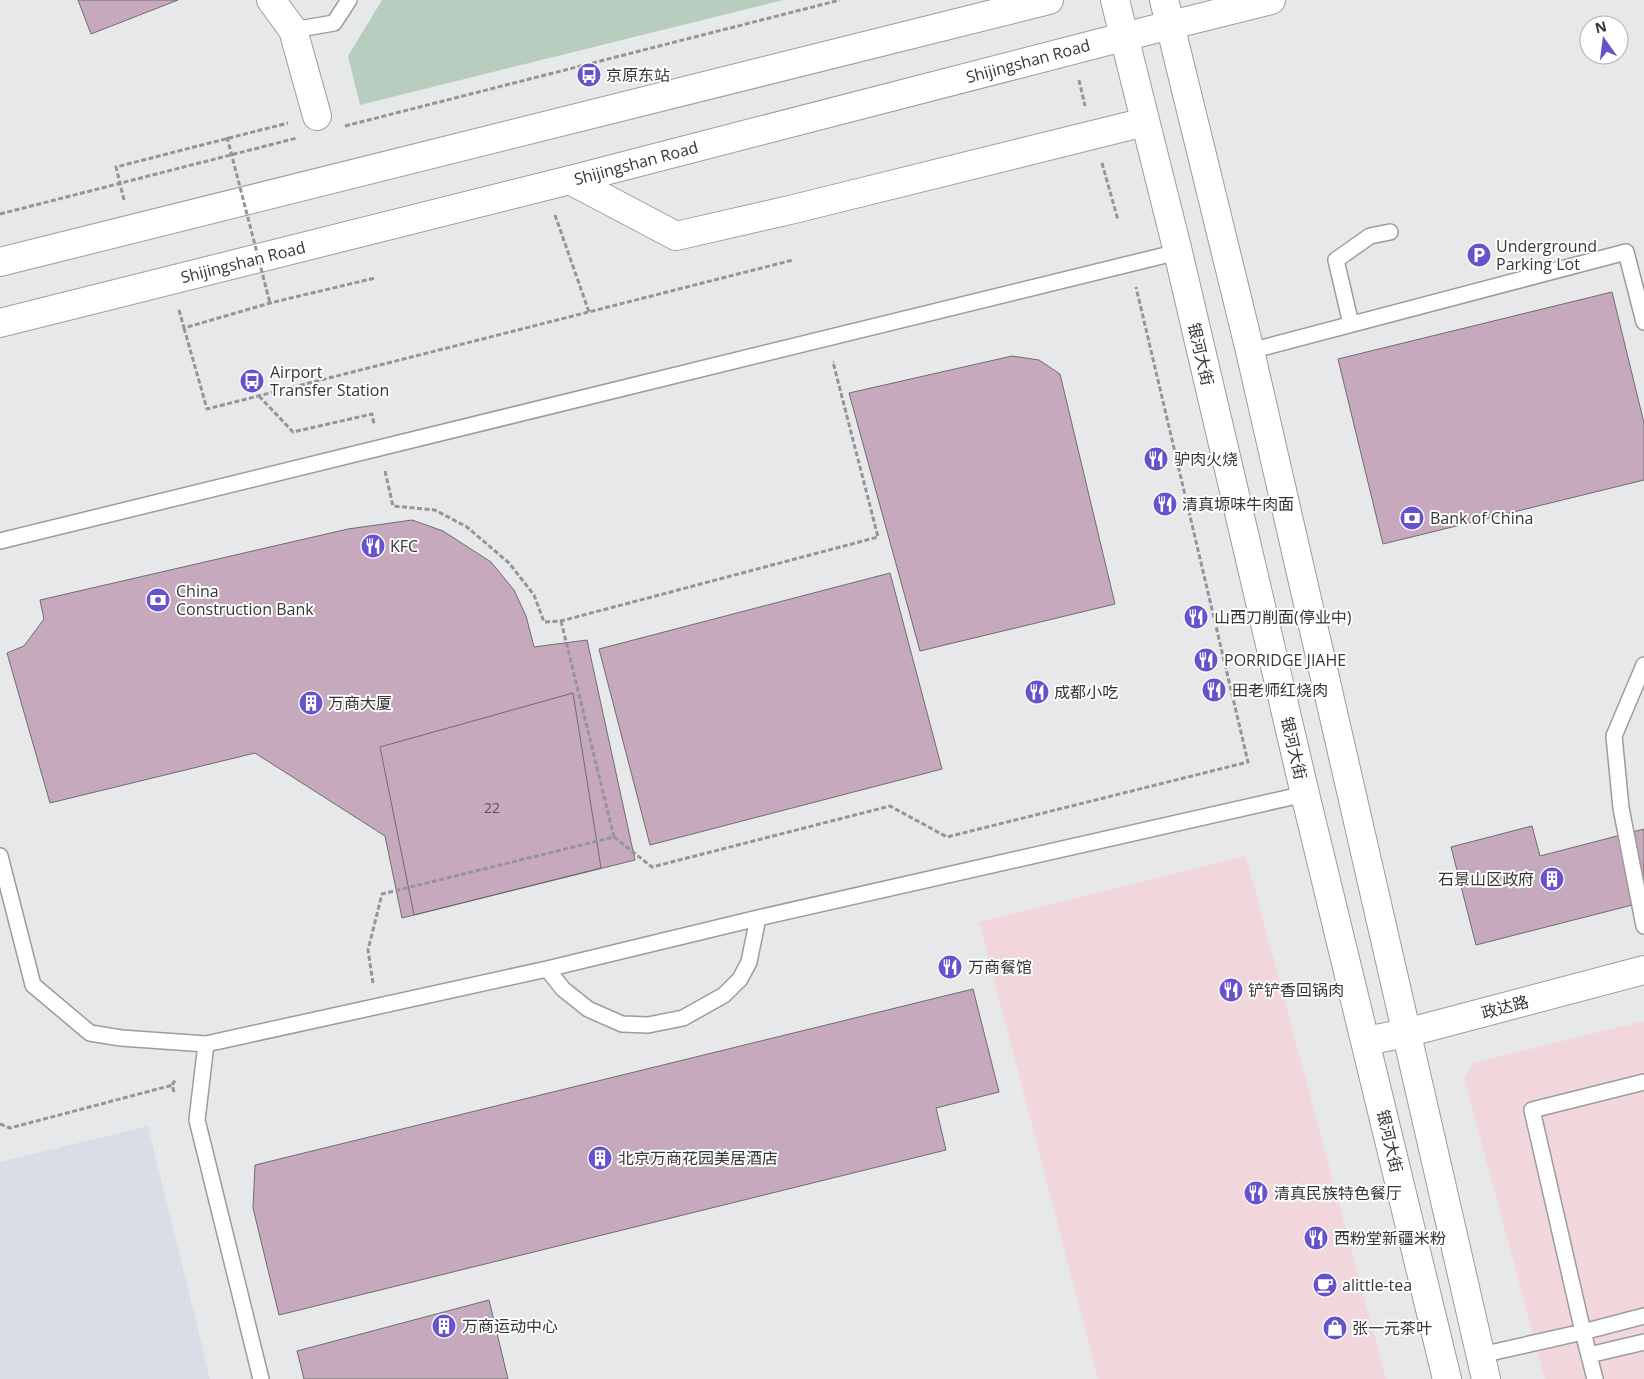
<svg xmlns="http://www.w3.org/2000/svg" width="1644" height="1379" viewBox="0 0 1644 1379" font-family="'Open Sans','Noto Sans SC',sans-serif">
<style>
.commercial{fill:#f1d6dc}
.built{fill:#d9dde5}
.green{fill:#b6cdc0}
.building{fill:#c7a9bd;stroke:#6e6d6e}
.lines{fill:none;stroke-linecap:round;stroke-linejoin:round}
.service-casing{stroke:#9b9c9e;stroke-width:18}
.minor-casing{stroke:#9b9c9e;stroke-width:30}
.tertiary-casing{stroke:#9b9c9e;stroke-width:30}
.secondary-casing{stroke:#9b9c9e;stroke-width:30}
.trunk-casing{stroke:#9b9c9e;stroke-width:30}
.path{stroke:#959597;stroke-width:3;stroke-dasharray:5 2.5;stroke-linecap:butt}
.service{stroke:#fff;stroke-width:15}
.minor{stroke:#fff;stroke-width:28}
.tertiary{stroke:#fff;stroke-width:28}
.secondary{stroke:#fff;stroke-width:28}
.trunk{stroke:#fff;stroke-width:28}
.path-bridge{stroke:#959597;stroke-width:3;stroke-dasharray:5 2.5;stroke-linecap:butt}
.labels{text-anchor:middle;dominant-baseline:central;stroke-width:4;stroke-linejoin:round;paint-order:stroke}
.number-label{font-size:14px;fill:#5a5358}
.street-label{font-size:16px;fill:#363637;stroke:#fff}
.poi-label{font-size:16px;fill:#363637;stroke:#fff;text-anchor:start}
</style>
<rect width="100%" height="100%" fill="#e7e8ea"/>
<path class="commercial" d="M1246,856L1386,1379H1098L979,922Z
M1644,1021V1379H1545L1464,1078L1473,1063Z"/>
<path class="built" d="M148,1126L210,1379H0V1162Z"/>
<path class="green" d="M382,0H783L360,105L348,56Z"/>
<path class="building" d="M78,0H178L91,34Z
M1612,292L1644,423V480L1383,544L1338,359Z
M1012,356L1039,360L1060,374L1115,604L920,651L849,393Z
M412,520L443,531L491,562L514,590L526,616L534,647L587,640L635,860L402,918L385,836L255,753L50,803L7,653L24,646L44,619L40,600L348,529Z
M890,573L942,769L650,845L599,649Z
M573,693L601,868L414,915L380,747Z
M1532,826L1540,856L1644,829V902L1476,945L1451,847Z
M973,989L999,1092L936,1108L946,1150L279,1315L253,1208L255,1165Z
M489,1300L508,1379H304L297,1351Z"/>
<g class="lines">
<defs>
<path id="service" d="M293,30L334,23L349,0
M1351,324L1336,260L1370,236L1390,232
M1250,351L1626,252L1644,322
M0,541L1178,252
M1644,665L1614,736L1621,808L1644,926
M0,856L33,985L90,1033L121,1038L206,1044
M547,969L563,989L588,1009L622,1024L648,1025L683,1018L724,995L740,979L749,962L758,918
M1481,1355L1583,1332L1532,1110L1644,1082
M1589,1355L1644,1342
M261,1379L197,1120L206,1044L547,969L758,918L1305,794
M1595,1379L1583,1332L1644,1316"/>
<path id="minor" d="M271,0L293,30L317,116"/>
<path id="tertiary" d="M570,180L676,236L794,209L1145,122
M1366,1041L1406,1033L1644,970"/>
<path id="secondary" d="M1115,0L1178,252L1305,794L1447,1379
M1164,0L1250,351L1486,1379"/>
<path id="trunk" d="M0,262L1049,0
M0,323L570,180L1123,37L1271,0"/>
</defs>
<use href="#service" class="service-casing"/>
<use href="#minor" class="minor-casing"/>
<use href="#tertiary" class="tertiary-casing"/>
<use href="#secondary" class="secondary-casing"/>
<use href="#trunk" class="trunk-casing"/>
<path class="path" d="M1079,80L1085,106
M345,126L840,0
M1102,163L1118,220
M124,200L116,167L288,123
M0,214L297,138
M555,215L589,312
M179,310L184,328L270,303L375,278
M184,328L207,409L793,260
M259,396L293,432L372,414L374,424
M385,471L393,506L435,510L467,527L509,563L534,595L544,622L561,621L878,537L833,362H834
M561,621L614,837
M373,983L368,950L382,894L614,837L652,867L890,806L947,837L1248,762L1136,287
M174,1092L172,1085L176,1079
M0,1124L10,1128L173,1085"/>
<use href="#service" class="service"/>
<use href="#minor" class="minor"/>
<use href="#tertiary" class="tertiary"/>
<use href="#secondary" class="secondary"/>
<use href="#trunk" class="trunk"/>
<path class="path-bridge" d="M227,137L270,303"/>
</g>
<defs>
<symbol id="bus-disc" viewBox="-11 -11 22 22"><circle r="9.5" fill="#6652cb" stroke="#fff"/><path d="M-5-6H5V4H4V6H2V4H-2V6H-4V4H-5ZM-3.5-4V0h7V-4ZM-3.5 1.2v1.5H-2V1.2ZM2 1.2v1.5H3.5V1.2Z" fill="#fff"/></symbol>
<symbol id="parking-disc" viewBox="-11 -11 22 22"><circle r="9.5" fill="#6652cb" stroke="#fff"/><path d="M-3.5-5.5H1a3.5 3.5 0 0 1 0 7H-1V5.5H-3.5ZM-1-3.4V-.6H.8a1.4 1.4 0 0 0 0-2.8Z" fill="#fff"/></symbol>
<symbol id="restaurant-disc" viewBox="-11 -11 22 22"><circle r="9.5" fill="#6652cb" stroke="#fff"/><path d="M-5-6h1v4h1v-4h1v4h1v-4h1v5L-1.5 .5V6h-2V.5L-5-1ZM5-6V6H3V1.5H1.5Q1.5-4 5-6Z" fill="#fff"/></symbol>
<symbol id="bank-disc" viewBox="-11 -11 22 22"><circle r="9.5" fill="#6652cb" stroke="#fff"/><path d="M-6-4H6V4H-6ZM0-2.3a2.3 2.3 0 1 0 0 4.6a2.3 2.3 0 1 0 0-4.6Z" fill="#fff"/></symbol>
<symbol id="building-disc" viewBox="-11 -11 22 22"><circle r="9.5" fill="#6652cb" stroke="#fff"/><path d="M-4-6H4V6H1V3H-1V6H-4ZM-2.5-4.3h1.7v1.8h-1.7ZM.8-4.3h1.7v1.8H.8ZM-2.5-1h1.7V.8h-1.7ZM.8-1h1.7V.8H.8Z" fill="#fff"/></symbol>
<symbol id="cafe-disc" viewBox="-11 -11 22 22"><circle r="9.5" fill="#6652cb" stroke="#fff"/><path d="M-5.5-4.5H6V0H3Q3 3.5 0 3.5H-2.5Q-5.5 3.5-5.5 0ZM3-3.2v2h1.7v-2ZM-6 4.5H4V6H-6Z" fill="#fff"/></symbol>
<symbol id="shop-disc" viewBox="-11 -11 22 22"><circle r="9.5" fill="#6652cb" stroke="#fff"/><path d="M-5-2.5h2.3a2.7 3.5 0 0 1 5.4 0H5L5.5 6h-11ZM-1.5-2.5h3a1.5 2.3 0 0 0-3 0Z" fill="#fff"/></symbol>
</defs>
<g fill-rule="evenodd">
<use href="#bus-disc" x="575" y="61" width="28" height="28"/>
<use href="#parking-disc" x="1465" y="241" width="28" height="28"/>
<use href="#bus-disc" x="238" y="367" width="28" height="28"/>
<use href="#restaurant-disc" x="1142" y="445" width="28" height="28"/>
<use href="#restaurant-disc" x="1151" y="490" width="28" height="28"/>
<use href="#bank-disc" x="1398" y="504" width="28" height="28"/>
<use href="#restaurant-disc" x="359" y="532" width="28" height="28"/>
<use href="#bank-disc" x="144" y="586" width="28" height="28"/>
<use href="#restaurant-disc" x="1182" y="603" width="28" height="28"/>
<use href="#restaurant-disc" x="1192" y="646" width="28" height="28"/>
<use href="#restaurant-disc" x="1200" y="676" width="28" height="28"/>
<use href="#restaurant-disc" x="1023" y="678" width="28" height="28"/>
<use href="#building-disc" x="297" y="689" width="28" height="28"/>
<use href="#building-disc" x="1538" y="865" width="28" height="28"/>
<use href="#restaurant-disc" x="936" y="953" width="28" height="28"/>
<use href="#restaurant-disc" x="1217" y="976" width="28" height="28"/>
<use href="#building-disc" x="586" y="1144" width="28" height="28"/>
<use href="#restaurant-disc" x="1242" y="1179" width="28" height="28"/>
<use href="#restaurant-disc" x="1302" y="1224" width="28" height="28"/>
<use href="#cafe-disc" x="1311" y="1271" width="28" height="28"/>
<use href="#building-disc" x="430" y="1312" width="28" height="28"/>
<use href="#shop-disc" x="1321" y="1314" width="28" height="28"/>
</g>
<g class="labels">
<g class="number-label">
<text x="492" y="807">22</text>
</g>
<g class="street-label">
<text transform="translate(1028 61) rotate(-15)">Shijingshan Road</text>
<text transform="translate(636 163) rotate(-15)">Shijingshan Road</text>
<text transform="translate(243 262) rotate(-14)">Shijingshan Road</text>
<text transform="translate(1201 354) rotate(77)">银河大街</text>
<text transform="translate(1294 748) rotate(77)">银河大街</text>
<text transform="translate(1505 1007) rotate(-15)">政达路</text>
<text transform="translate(1390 1141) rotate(77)">银河大街</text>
</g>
<g class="poi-label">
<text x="606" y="75">京原东站</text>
<text x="1496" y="246">Underground<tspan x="1496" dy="18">Parking Lot</tspan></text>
<text x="270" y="372">Airport<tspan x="270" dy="18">Transfer Station</tspan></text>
<text x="1174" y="459">驴肉火烧</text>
<text x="1182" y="504">清真塬味牛肉面</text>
<text x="1430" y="518">Bank of China</text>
<text x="390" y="546">KFC</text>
<text x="176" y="591">China<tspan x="176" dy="18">Construction Bank</tspan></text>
<text x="1214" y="617">山西刀削面(停业中)</text>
<text x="1224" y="660">PORRIDGE JIAHE</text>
<text x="1232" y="690">田老师红烧肉</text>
<text x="1054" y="692">成都小吃</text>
<text x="328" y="703">万商大厦</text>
<text x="1534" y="879" text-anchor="end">石景山区政府</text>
<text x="968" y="967">万商餐馆</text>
<text x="1248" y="990">铲铲香回锅肉</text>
<text x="618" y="1158">北京万商花园美居酒店</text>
<text x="1274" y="1193">清真民族特色餐厅</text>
<text x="1334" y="1238">西粉堂新疆米粉</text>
<text x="1342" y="1285">alittle-tea</text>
<text x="462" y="1326">万商运动中心</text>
<text x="1352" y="1328">张一元茶叶</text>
</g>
</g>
<g transform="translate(1604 40) rotate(346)"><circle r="24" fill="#ffffff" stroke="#afafaf"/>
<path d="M0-4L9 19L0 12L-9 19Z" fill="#6652cb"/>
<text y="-8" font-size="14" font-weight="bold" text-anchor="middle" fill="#363637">N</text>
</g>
</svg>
